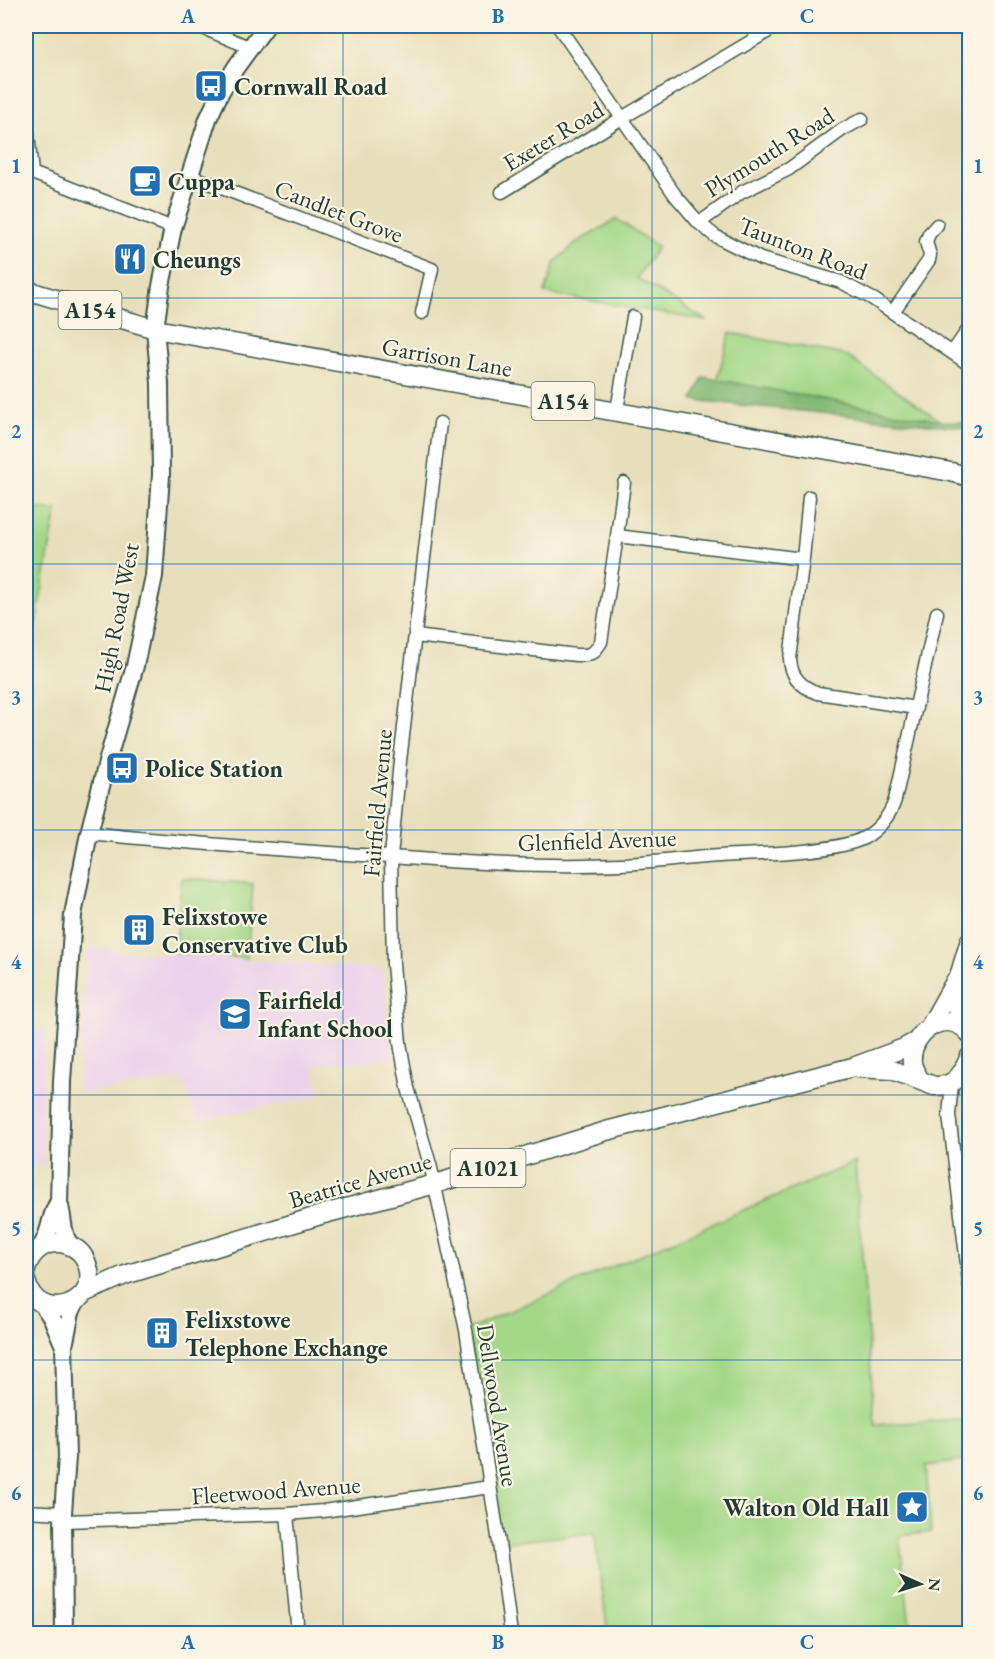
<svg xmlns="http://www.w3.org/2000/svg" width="995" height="1659" viewBox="0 0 995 1659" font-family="'EB Garamond',serif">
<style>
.built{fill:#ebd1eb}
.green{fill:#a4d888;stroke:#628a5e;stroke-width:1.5}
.forest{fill:#83b874;stroke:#517a54;stroke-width:1.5}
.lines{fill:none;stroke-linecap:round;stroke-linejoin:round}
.street-casing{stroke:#3d5548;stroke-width:15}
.secondary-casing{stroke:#3d5548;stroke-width:20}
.primary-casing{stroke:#3d5548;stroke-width:21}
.street{stroke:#fff;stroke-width:12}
.secondary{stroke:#fff;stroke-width:16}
.primary{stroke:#fff;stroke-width:18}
.grid{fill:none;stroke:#1f6fb2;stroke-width:1.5;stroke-opacity:0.55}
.labels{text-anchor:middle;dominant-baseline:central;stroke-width:4.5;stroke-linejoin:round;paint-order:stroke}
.shield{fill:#fcf5e5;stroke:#617469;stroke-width:1.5}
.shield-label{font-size:22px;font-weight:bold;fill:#1f3d34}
.poi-label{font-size:24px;font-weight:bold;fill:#1f3d34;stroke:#fcf5e5;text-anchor:start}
.street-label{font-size:24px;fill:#1f3d34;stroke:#fcf5e5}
.neatline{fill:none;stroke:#1f6fb2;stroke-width:2}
.grid-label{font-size:20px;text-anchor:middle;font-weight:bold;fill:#1f6fb2}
</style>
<rect width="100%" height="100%" fill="#fcf5e5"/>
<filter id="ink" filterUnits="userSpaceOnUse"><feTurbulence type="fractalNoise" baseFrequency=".0167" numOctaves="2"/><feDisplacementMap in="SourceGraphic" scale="12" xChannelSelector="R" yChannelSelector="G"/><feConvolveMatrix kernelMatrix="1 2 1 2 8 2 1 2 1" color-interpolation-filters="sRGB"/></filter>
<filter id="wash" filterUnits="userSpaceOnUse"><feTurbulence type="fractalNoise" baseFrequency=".008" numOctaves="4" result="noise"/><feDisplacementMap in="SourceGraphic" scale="24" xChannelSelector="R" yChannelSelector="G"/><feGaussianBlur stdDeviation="1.35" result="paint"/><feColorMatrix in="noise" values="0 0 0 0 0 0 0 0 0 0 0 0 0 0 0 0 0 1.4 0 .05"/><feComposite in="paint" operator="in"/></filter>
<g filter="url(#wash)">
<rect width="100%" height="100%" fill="#e7dfbb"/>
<path class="built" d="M87,949L382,969L392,1060L313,1064L320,1096L197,1121L183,1080L78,1093Z
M26,1029L49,1032L45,1039L42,1107L44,1165H26Z"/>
<path class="green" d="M617,219L658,247L637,278L707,321L545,293L555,262L577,242Z
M730,333L845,355L941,421L717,380Z
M26,508L57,510L26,675Z
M182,878L253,884L247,958L175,952Z
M855,1162L875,1425L969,1418V1460L926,1466L931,1532L899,1536L911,1633H608L594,1533L499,1543L466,1330Z"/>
<path class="forest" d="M703,377L941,421L969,423V428L693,400Z"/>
</g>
<g filter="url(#ink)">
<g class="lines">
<defs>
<path id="street" d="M198,26L249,47
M777,26L622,118L675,195L699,223L715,236L761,259L841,282L873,299L970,365
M26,115L32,173L173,228
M188,175L432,269L422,313
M502,192L622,118L558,26
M699,223L742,192L789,169L842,130L862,119
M893,312L929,260L930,255L926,242L929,234L937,225
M952,353L970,327
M617,410L633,317
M440,423L400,761L391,857L393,964L400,1043L408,1088L431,1168L466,1330L499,1543L511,1634
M617,536L624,483
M803,559L790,659C791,677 801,687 818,693L916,708
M415,636L576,655H586L594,652L601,642L617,536L803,559L809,497
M89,833C180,843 270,849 361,855C447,861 534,868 620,864C653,863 687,858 720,856C755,854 834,853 864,838C878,830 890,816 895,800L937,613
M952,1083L949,1115L970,1289
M26,1511L63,1513
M287,1514L298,1634
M64,1521L287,1514L323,1511L490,1487"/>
<path id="secondary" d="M71,1246C61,1234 64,1217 59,1203L62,1081L73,915L89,833L109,755L135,666L154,576L161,475L160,383L155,329L161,286L173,228L208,119L221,91L236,67L266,26
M40,1248C51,1234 49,1217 58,1203
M42,1304L52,1318L64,1346
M64,1634L63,1513L67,1457L64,1346L71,1312L76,1301"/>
<path id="primary" d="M26,290L155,329L951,472L970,477
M958,1023L960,973L970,940
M930,1026L956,980
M858,1068L892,1070L934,1086C956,1087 962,1074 970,1056
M920,1080C917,1075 913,1069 912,1063C909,1032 947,1006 970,1034
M26,1270C30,1251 48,1238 68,1245C77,1248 84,1255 87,1264C103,1304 38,1328 26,1281
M84,1293L125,1275L324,1214L435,1184L606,1131L853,1067L904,1048L917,1041"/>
</defs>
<use href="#street" class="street-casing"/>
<use href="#secondary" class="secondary-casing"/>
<use href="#primary" class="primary-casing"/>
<use href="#street" class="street"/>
<use href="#secondary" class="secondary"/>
<use href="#primary" class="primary"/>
</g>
</g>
<path class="grid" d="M343,26V1634M652,26V1634M26,298H970M26,564H970M26,830H970M26,1095H970M26,1360H970"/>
<defs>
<symbol id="bus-square" viewBox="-11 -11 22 22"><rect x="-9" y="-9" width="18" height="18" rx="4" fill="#1f6fb2" stroke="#fcf5e5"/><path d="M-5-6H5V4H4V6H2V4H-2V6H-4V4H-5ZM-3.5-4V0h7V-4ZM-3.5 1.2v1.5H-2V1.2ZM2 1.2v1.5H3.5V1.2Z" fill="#fff"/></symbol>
<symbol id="cafe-square" viewBox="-11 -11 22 22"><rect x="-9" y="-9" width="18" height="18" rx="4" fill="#1f6fb2" stroke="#fcf5e5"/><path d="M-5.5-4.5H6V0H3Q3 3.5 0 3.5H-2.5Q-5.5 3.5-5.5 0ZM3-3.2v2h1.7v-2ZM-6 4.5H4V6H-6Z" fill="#fff"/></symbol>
<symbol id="restaurant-square" viewBox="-11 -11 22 22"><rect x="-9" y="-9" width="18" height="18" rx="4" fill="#1f6fb2" stroke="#fcf5e5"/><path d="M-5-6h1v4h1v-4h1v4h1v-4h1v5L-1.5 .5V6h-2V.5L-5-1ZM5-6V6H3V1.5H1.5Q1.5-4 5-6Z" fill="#fff"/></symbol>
<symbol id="building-square" viewBox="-11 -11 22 22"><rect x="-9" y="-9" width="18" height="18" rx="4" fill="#1f6fb2" stroke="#fcf5e5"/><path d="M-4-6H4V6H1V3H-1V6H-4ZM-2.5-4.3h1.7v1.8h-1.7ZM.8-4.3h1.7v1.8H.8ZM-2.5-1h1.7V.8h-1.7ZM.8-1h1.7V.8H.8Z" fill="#fff"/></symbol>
<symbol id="school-square" viewBox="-11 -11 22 22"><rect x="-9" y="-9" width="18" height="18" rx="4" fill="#1f6fb2" stroke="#fcf5e5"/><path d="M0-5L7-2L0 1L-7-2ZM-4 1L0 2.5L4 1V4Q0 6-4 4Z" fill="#fff"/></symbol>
<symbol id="sight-square" viewBox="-11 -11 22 22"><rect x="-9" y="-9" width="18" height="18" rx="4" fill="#1f6fb2" stroke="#fcf5e5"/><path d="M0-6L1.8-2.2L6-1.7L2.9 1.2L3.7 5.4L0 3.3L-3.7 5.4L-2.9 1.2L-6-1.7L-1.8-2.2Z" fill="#fff"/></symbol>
</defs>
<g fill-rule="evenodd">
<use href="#bus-square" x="192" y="67" width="38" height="38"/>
<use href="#cafe-square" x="126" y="162" width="38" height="38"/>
<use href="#restaurant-square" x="111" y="240" width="38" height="38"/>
<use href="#bus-square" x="103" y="749" width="38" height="38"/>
<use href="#building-square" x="120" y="911" width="38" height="38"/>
<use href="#school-square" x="216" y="995" width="38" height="38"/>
<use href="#building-square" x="143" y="1314" width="38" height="38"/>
<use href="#sight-square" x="893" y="1488" width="38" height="38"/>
</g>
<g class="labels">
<g class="shield">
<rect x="58.5" y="291" width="63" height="38" rx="4.5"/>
<rect x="531.5" y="382" width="63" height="38" rx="4.5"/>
<rect x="450.5" y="1149" width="75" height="38" rx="4.5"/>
</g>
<g class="shield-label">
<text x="90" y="310">A154</text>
<text x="563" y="401">A154</text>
<text x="488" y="1168">A1021</text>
</g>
<g class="poi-label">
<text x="234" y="86">Cornwall Road</text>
<text x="168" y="181">Cuppa</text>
<text x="153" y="259">Cheungs</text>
<text x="145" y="768">Police Station</text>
<text x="162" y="916">Felixstowe<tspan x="162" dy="28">Conservative Club</tspan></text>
<text x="258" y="1000">Fairfield<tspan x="258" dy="28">Infant School</tspan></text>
<text x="185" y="1319">Felixstowe<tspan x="185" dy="28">Telephone Exchange</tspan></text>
<text x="889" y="1507" text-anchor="end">Walton Old Hall</text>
</g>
<g class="street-label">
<text transform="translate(553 136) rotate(-31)">Exeter Road</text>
<text transform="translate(769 152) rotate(-32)">Plymouth Road</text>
<text transform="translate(339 211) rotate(21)">Candlet Grove</text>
<text transform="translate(803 248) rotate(21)">Taunton Road</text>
<text transform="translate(447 357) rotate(10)">Garrison Lane</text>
<text transform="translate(116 618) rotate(-79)">High Road West</text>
<text transform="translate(377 803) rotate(-85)">Fairfield Avenue</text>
<text transform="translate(597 840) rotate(-2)">Glenfield Avenue</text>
<text transform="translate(360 1180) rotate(-16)">Beatrice Avenue</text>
<text transform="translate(498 1405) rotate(81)">Dellwood Avenue</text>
<text transform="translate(276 1490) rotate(-4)">Fleetwood Avenue</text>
</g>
</g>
<rect width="995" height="1659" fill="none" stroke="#fcf5e5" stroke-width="66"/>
<g transform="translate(920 1584) rotate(93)" stroke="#fcf5e5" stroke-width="4.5" paint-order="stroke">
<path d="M0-4.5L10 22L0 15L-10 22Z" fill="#1f3d34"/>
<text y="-9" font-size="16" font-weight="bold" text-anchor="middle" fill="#1f3d34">N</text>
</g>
<rect x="33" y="33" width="929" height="1593" class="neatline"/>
<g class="grid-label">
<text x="188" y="23">A</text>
<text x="498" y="23">B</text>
<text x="807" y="23">C</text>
<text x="16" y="173">1</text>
<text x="978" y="173">1</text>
<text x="16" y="438">2</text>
<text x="978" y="438">2</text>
<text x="16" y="704">3</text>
<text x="978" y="704">3</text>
<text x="16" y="969">4</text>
<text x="978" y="969">4</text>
<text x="16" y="1235">5</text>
<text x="978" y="1235">5</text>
<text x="16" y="1500">6</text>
<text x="978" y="1500">6</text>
<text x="188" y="1649">A</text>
<text x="498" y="1649">B</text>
<text x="807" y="1649">C</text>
</g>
</svg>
